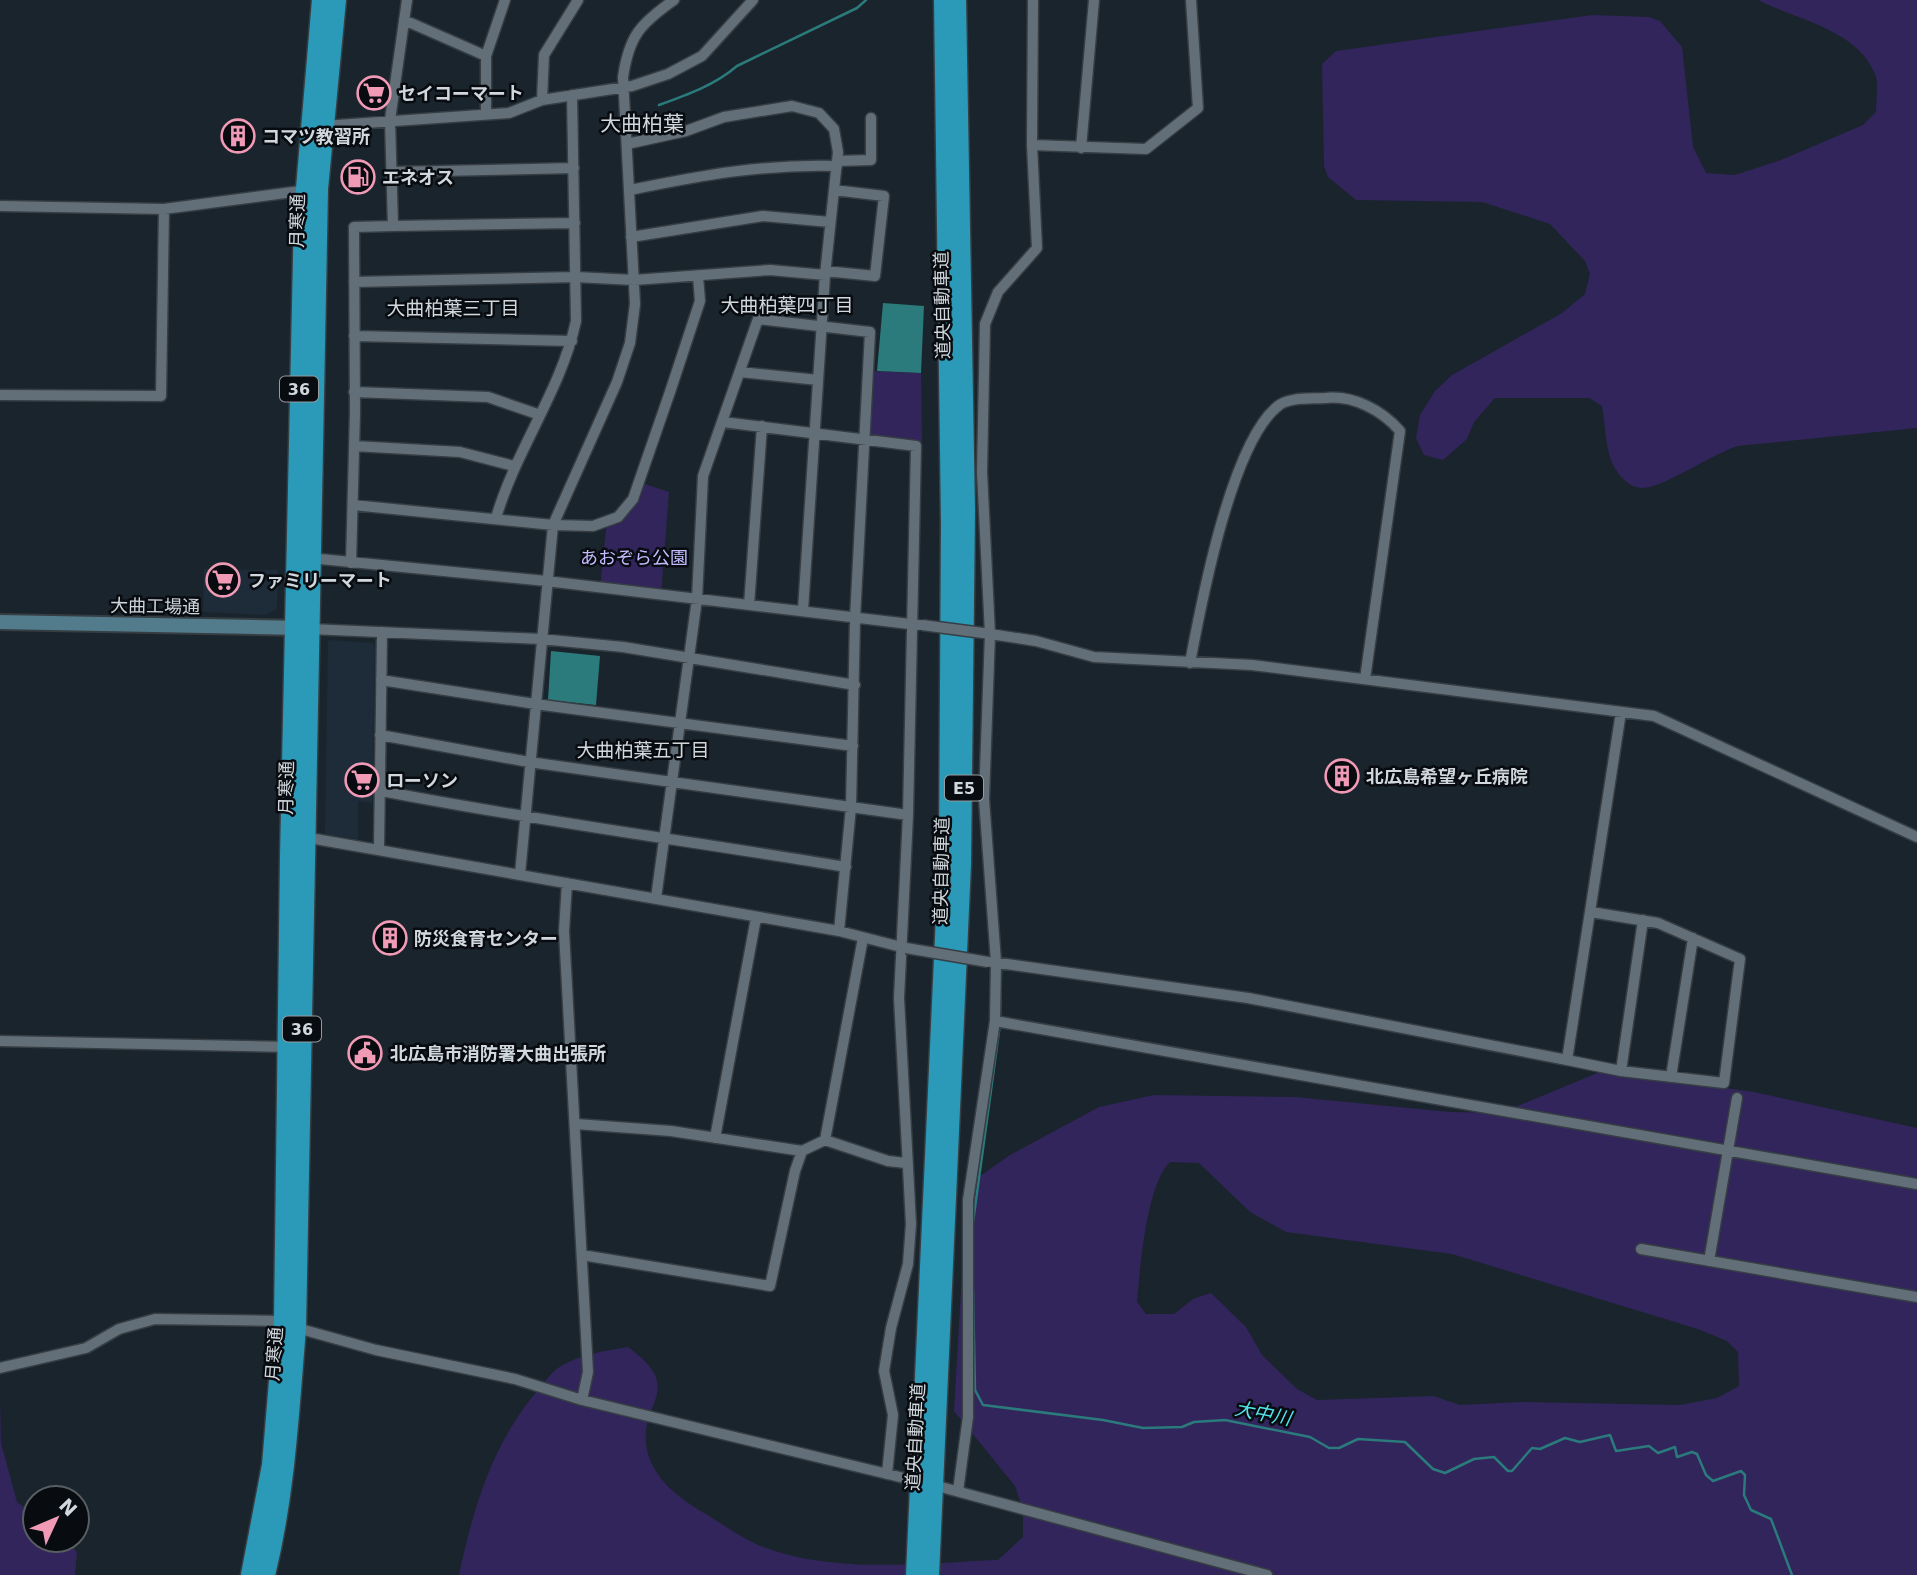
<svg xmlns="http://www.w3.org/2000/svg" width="1917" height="1575" viewBox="0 0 1917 1575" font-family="'DejaVu Sans','Noto Sans JP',sans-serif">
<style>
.built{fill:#1e2c39}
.green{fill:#31255b;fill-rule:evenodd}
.water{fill:#2b7a7c}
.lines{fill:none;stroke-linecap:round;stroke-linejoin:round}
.stream{stroke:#2b7a7c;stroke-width:2.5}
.street-casing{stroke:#363e44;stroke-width:13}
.secondary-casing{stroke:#363e44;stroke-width:18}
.highway-casing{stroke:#363e44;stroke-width:21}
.street{stroke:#636f78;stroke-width:10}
.secondary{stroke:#527c8b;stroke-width:14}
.highway{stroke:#2a9ab8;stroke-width:18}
.street-bridge-casing{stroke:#363e44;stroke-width:13;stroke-linecap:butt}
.street-bridge{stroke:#636f78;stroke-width:10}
.labels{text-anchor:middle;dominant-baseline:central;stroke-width:5;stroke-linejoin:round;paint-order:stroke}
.shield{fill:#080c10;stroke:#959ba0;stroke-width:2}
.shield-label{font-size:16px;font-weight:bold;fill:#d1d8dd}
.poi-label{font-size:18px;font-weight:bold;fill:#d1d8dd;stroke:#080c10;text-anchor:start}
.street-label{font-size:18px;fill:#d1d8dd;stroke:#080c10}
.park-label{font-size:18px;fill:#c4bcfe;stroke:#080c10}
.neighbourhood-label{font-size:19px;fill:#d1d8dd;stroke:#080c10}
.water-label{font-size:19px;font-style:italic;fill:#51e6eb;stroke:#080c10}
.quarter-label{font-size:21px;fill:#d1d8dd;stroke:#080c10}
</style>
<rect width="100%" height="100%" fill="#1a242c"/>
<path class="built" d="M204,569L278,570L277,609L266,615L203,612Z
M328,640L372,643L375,646L372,803L358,801V839L325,834Z"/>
<path class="green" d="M1758,0H1917V428L1738,446C1714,453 1661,489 1642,488C1628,488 1616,473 1611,460C1605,443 1605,423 1602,406L1589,398H1495L1474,422L1467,439L1443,460L1424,455L1416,438L1420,415L1435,391L1452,375L1562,313L1585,294L1590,274L1585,261L1550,224L1482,202L1356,200L1328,177L1324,166L1322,64L1336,51L1592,15L1649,17L1660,21L1682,47L1693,147L1706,173L1735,175L1781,160L1863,125L1876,112C1876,101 1879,83 1875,74C1857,29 1796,20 1758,0Z
M868,371L921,373L922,444L864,438Z
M639,482L669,492L661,595L600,588L607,521L618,517Z
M1602,1071L1754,1092L1917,1128V1575H459C473,1509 493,1441 539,1389C545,1382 552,1371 561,1366C581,1354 605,1351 628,1347C688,1391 637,1401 647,1450C654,1480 680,1499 706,1514C722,1524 739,1536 756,1544C829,1575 921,1563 998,1560L1023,1537V1510L1015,1486L954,1411L965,1221L973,1181L1010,1155L1099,1107L1154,1095L1295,1097L1450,1112L1501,1113ZM1170,1162L1199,1163L1250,1212L1286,1232L1452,1254L1698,1329L1727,1341L1738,1352L1739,1386L1717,1398L1680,1405L1521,1402L1460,1405L1433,1396L1317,1400L1297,1389L1262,1355L1246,1327L1211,1293L1193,1299L1174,1314H1146L1137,1302C1140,1269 1146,1185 1170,1162Z
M0,1399L1,1443L17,1502L35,1515V1540H65L77,1552L75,1575H0Z"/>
<path class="water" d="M883,303L924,306L921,373L877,371Z
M551,651L600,656L596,705L548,700Z"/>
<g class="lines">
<path class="stream" d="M659,105C687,95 715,85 737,66L857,8L866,0
M1000,1018L1001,969
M973,1222L1000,1024
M973,1291L975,1390L983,1405L1103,1420L1143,1428L1182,1427L1194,1422L1225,1420L1310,1437L1329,1448H1339L1358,1439L1405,1442L1433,1469L1445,1473L1474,1459L1494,1457L1508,1471H1512L1532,1448L1540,1449L1565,1438L1580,1442L1610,1435L1616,1451L1649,1446L1658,1453L1675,1447L1677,1457L1692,1452L1697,1454L1706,1475L1713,1481L1741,1471L1745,1475L1744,1495L1751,1510L1771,1519L1792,1575"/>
<defs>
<path id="street" d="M404,20L486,56
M542,100L544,55L578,0
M486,114V56L505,0
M323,126L509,113L542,100L632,86L668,74L702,56L753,0
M627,144L686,131L724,117L792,106L819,113L834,129L838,152L825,275L803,610
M1032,145L1146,149L1198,108L1191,0
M1081,148L1094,0
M837,161L871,160V118
M391,172L574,168
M630,190C703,175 762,164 837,166
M0,206L164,209L308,190
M393,226L575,223
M631,237L763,216L830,222
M825,271L875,276L884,196L834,190
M354,282L576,277L634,280L770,270L825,275
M354,336L572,341
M740,372L818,380
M354,392L488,397L540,415
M0,395L161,396L164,209
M723,422L916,446L908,815L899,998L911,1224L908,1264L891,1328L884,1371L893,1415L887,1474
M354,446L460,452L514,466
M353,505L553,525L593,526L618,517L633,499L670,392L700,301L698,276
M496,518C516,449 561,391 576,321L572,95
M310,558L546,581L918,625
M351,563L355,412L354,227L393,226L390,120L407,0
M749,605L762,426
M310,629L541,639L623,647L855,685
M984,633L1036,641L1094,657L1252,665L1654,716L1917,837
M1190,663C1201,604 1231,443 1278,406C1289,397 1310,399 1325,398C1353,395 1382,410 1400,431L1365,679
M381,680L535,704L853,746
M380,735L529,762L908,815
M382,791C536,821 691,841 846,867
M304,837L839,931L905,948
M379,848L382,632
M520,874L553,525L617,382L630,343L635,304L623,77C629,36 640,24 674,0
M567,883L564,931L588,1372L582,1400
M656,898L697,599L703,476L758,319L870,332L855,619L851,807L839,931
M992,962L1248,998L1567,1060L1621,712
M995,1021L1917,1184
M0,1041L290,1047
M1567,1060L1621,1071L1724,1083L1740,959L1658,923L1591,912
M1621,1071L1643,920
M1671,1077L1693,938
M576,1124L671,1131L802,1151L825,1140L888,1161L906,1163
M715,1138L756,918
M825,1140L863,938
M1641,1249L1917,1297
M582,1255L770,1286L795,1171L802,1151
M1709,1261L1737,1098
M0,1368L86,1348L119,1329L155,1319L283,1321L297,1328L376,1350L515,1379L582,1400L904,1478
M941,1487L1267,1575
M958,1491L968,1417V1200L995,1021L996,962L984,799L990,634L982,472L985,324L998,292L1037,248L1032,145L1033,0"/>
<path id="secondary" d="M0,622L302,628"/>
<path id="highway" d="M250,1575L271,1465L283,1321L289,857L303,212L321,0
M266,1575C286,1494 290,1412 297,1328L319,189L337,0
M915,1575L948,849L950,524L943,0
M930,1575L962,864L966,511L957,0"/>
</defs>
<use href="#street" class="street-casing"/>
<use href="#secondary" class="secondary-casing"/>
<use href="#highway" class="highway-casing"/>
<use href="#street" class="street"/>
<use href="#secondary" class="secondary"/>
<use href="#highway" class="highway"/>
<defs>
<path id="street-bridge" d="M922,625L983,633
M906,948L988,962"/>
</defs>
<use href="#street-bridge" class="street-bridge-casing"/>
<use href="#street-bridge" class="street-bridge"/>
</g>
<defs>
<symbol id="supermarket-ring" viewBox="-11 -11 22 22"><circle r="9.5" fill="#080c10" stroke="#f09ab6" stroke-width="1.5"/><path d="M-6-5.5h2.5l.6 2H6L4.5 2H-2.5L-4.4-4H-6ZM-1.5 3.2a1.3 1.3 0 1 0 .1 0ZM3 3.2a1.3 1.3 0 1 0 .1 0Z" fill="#f09ab6"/></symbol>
<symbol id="building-ring" viewBox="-11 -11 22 22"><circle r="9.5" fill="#080c10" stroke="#f09ab6" stroke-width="1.5"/><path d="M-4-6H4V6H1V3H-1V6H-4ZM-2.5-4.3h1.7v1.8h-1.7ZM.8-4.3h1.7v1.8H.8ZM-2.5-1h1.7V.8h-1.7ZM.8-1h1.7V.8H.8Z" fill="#f09ab6"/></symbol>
<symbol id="fuel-ring" viewBox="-11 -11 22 22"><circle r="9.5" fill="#080c10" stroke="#f09ab6" stroke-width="1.5"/><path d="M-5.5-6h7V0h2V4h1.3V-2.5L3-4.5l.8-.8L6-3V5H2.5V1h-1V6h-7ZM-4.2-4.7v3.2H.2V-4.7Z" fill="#f09ab6"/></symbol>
<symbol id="civic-ring" viewBox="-11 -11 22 22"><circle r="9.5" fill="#080c10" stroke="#f09ab6" stroke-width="1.5"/><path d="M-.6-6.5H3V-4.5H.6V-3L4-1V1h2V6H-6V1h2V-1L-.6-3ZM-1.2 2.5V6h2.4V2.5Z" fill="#f09ab6"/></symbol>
</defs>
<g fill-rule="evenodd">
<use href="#supermarket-ring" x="355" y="74" width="38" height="38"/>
<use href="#building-ring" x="219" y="117" width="38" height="38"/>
<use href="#fuel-ring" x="339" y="158" width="38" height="38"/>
<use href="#supermarket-ring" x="204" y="561" width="38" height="38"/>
<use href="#building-ring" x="1323" y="757" width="38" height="38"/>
<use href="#supermarket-ring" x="343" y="761" width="38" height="38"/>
<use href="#building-ring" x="371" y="919" width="38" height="38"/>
<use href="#civic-ring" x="346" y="1034" width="38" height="38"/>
</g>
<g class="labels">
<g class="shield">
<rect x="280" y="376.5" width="38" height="25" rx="5"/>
<rect x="945" y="775.5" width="38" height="25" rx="5"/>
<rect x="283" y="1016.5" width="38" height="25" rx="5"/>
</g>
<g class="shield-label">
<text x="299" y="389">36</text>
<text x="964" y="788">E5</text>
<text x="302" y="1029">36</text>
</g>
<g class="poi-label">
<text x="398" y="93">セイコーマート</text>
<text x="262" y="136">コマツ教習所</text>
<text x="382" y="177">エネオス</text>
<text x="248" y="580">ファミリーマート</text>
<text x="1366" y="776">北広島希望ヶ丘病院</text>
<text x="386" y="780">ローソン</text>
<text x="414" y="938">防災食育センター</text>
<text x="390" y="1053">北広島市消防署大曲出張所</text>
</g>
<g class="street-label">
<text transform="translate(297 221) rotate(-89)">月寒通</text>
<text transform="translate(942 305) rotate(-91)">道央自動車道</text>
<text transform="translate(155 606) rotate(1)">大曲工場通</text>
<text transform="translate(286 788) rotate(-89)">月寒通</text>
<text transform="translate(941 871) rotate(-89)">道央自動車道</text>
<text transform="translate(274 1354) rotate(-86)">月寒通</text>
<text transform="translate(915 1437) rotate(-87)">道央自動車道</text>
</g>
<g class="park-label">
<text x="634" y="557">あおぞら公園</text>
</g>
<g class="neighbourhood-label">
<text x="787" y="305">大曲柏葉四丁目</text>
<text x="453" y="308">大曲柏葉三丁目</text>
<text x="643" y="750">大曲柏葉五丁目</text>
</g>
<g class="water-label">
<text transform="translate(1263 1413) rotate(11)">大中川</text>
</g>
<g class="quarter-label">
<text x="642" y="124">大曲柏葉</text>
</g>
</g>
<g transform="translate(56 1519) rotate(46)"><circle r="33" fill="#080c10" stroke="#585e62" stroke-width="2"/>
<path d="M0-5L12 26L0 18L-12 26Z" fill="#f09ab6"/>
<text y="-10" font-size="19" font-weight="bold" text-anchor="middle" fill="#d1d8dd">N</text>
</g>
</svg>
